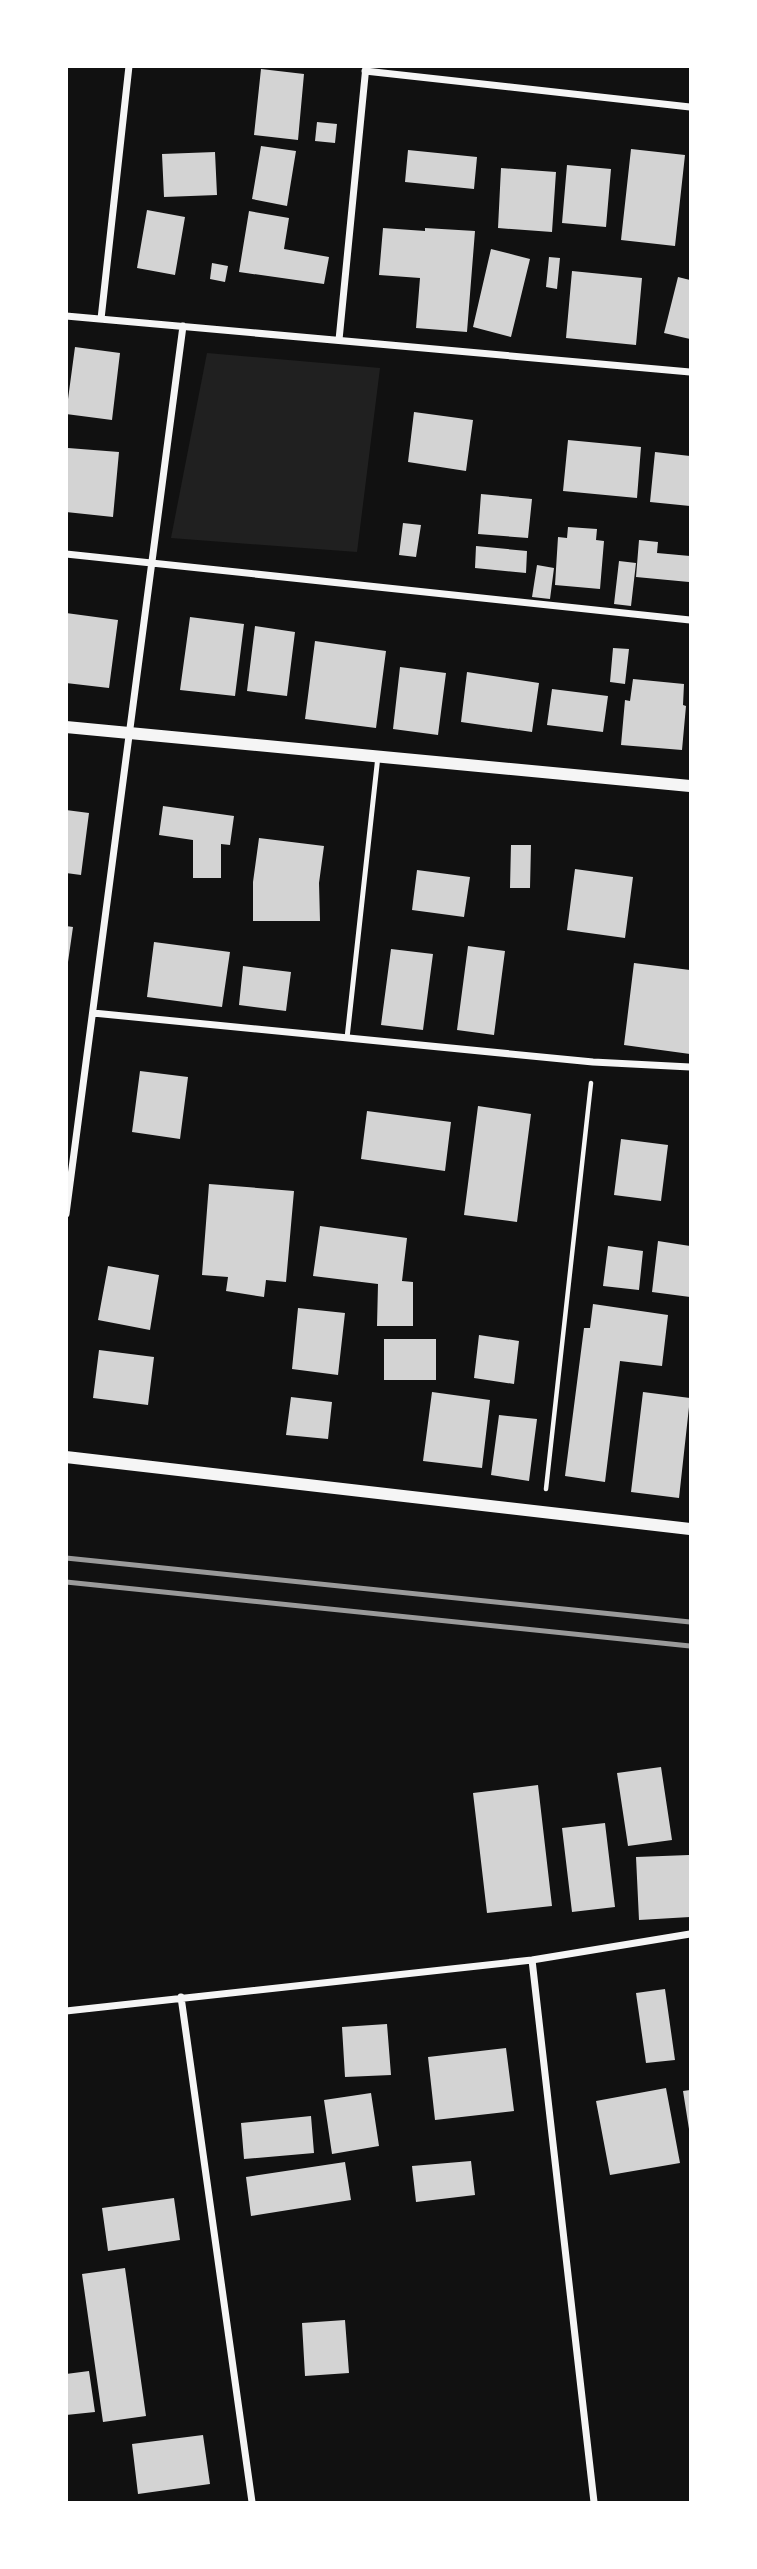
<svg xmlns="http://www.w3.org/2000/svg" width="757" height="2569" viewBox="0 0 757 2569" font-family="Poppins,sans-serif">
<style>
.green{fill:#202020}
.building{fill:#d3d3d3}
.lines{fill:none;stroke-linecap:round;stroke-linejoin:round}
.path{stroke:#f5f5f5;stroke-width:4.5}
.service{stroke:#f5f5f5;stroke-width:5}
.minor{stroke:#f5f5f5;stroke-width:7}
.tertiary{stroke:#f5f5f5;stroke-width:12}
.rail{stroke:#9a9a9a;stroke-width:5}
</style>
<rect width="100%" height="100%" fill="#111"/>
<path class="green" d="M207,353L380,368L357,552L171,538Z"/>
<path class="building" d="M261,69L304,74L298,140L254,135Z
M317,122L337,124L335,143L315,141Z
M261,146L296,151L287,206L252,199Z
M631,149L685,155L675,246L621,240Z
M408,150L477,157L474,189L405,182Z
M215,152L217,195L164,197L162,154Z
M567,165L611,169L606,227L562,223Z
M501,168L556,172L552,232L498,228Z
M147,210L185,217L175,275L137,268Z
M249,211L289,218L284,249L329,257L324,284L239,272Z
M383,228L425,231V228L475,231L467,332L416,328L420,278L379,275Z
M491,249L530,259L511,337L473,327Z
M549,257L560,258L557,289L546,287Z
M212,263L228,266L225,282L210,279Z
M572,271L642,278L636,345L566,338Z
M678,277L690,280V339L664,333Z
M75,347L120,353L112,420L66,414Z
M414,412L473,420L466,471L408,462Z
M568,440L641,447L637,498L563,491Z
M68,448L119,452L113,517L66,512Z
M655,452L690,456V506L650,502Z
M481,494L532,499L528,538L478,534Z
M403,523L421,525L416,557L399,555Z
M568,527L597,529L596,540L604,541L600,589L555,585L558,537L567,538Z
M639,540L658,542L657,553L690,556L689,582L636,577Z
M476,546L527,551L526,573L475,568Z
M619,561L636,563L631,606L614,604Z
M537,565L554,568L550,599L532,597Z
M66,613L118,620L109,688L66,683Z
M190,617L244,624L235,696L180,690Z
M255,626L295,632L287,696L247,691Z
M315,641L386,651L376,728L305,719Z
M613,648L629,649L625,684L610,682Z
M400,667L446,673L438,735L393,729Z
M467,672L539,683L532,732L461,722Z
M633,679L684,684L683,705L686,706L682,750L621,745L625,700L630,701Z
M552,689L608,696L603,732L547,725Z
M163,806L234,816L230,845L221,844V878H193V840L159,835Z
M66,810L89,813L81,875L66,873Z
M259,838L324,846L319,883L320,921H253V882Z
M511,845H531L530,888H510Z
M575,869L633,877L625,938L567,930Z
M417,870L470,877L464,917L412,910Z
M66,926L73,927L68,962H66Z
M154,942L230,952L222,1007L147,997Z
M468,946L505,951L494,1035L457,1030Z
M391,949L433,954L423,1030L381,1025Z
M634,963L690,970V1054L624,1045Z
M243,966L291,972L286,1011L239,1005Z
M140,1071L188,1077L180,1139L132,1132Z
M478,1106L531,1114L517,1222L464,1215Z
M367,1111L451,1122L445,1171L361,1159Z
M621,1139L668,1145L661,1201L614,1195Z
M209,1184L294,1191L286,1282L266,1280L264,1297L226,1291L228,1277L202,1275Z
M320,1226L407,1238L402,1281L413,1282V1326H377L378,1284L313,1276Z
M658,1241L690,1246V1297L652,1292Z
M608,1246L643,1251L639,1290L603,1286Z
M108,1266L159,1275L150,1330L98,1320Z
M593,1304L668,1315L662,1366L620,1361L605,1482L565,1476L584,1328H590Z
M298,1308L345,1313L338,1375L292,1369Z
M479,1335L519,1341L514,1384L474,1378Z
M384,1339H436V1380H384Z
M99,1350L154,1357L148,1405L93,1398Z
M432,1392L490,1400L482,1468L423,1461Z
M643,1392L690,1398L679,1498L631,1492Z
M291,1397L332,1402L328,1439L286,1435Z
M499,1415L537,1419L529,1481L491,1475Z
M661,1767L672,1840L628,1846L617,1773Z
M538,1785L552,1906L487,1913L473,1793Z
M605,1823L615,1907L572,1912L562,1828Z
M689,1855L690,1917L639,1920L636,1857Z
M665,1989L675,2060L646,2063L636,1993Z
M387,2024L391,2075L345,2077L342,2027Z
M506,2048L514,2111L435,2120L428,2057Z
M666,2088L680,2163L610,2175L596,2101Z
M690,2090V2129H689L683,2091Z
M371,2093L379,2146L332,2154L324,2100Z
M311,2116L314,2153L244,2159L241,2123Z
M471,2161L475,2195L416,2202L412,2166Z
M345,2162L351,2200L251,2216L246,2177Z
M174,2198L180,2240L108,2251L102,2208Z
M125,2268L146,2416L103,2422L82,2274Z
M345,2320L349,2373L305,2376L302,2323Z
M89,2371L95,2412L66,2415V2374Z
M203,2435L210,2484L138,2494L132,2444Z"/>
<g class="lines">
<path class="path" d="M546,1489L591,1083"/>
<path class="service" d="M347,1038L378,756"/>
<path class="minor" d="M365,71L690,107
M66,316L690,372
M101,319L129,66
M339,340L366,66
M66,554L690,620
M93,1013L593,1062L690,1067
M66,1214L183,326
M532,1960L594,2502
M181,1997L252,2502
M66,2011L532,1960L690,1934"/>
<path class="tertiary" d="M66,727L690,786
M66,1457L690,1529"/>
<path class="rail" d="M66,1558L690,1622
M66,1582L690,1646"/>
</g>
<rect width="757" height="2569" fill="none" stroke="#ffffff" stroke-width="136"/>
</svg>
